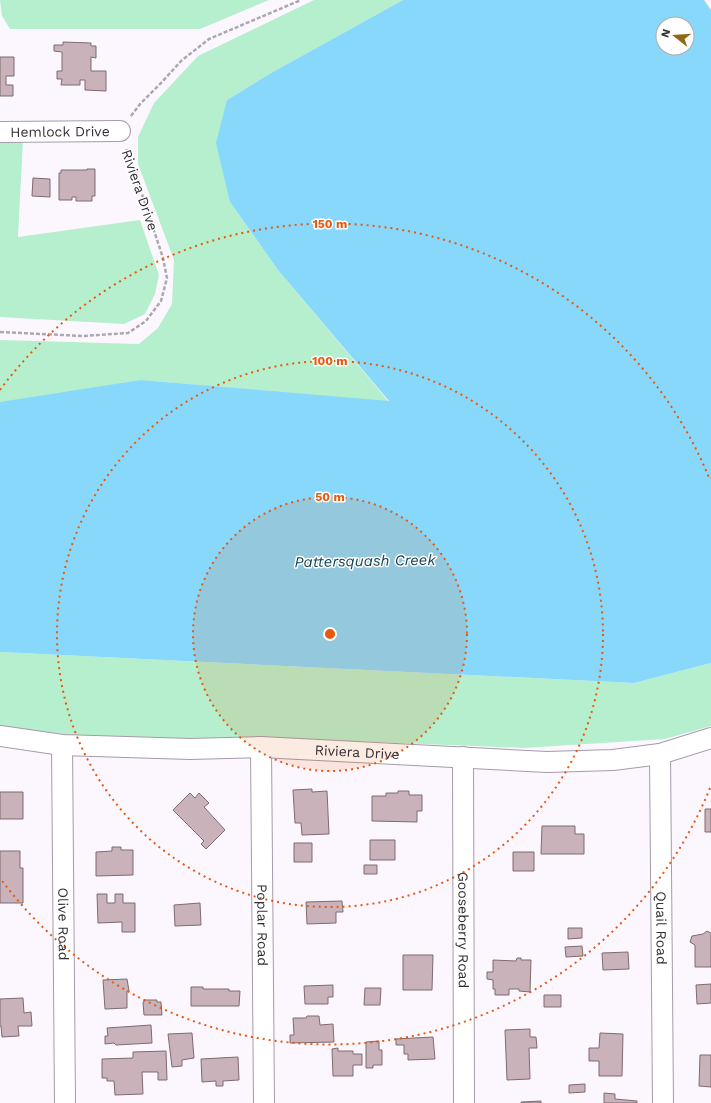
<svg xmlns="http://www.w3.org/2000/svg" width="711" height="1103" viewBox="0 0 711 1103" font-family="'Work Sans',sans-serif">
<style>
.green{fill:#b5efcd}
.water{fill:#88d8fb;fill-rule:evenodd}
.building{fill:#c9b2b9;stroke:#7f6a70}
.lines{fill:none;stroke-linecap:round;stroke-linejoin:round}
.minor-casing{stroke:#a69aab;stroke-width:22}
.path{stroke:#ada8af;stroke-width:2.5;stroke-dasharray:4 2;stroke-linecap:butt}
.minor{stroke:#fff;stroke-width:20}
.ring{fill:none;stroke:#e8590c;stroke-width:2;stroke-dasharray:2 4}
.labels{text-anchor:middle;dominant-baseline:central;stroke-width:3;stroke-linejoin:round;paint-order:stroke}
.street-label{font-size:14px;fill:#332e35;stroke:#fff}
.water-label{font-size:15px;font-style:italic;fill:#0e3e50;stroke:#fff}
.centre{fill:#e8590c;stroke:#fff;stroke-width:2}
.ring-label{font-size:12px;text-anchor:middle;font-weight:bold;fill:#e8590c;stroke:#fff;stroke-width:3;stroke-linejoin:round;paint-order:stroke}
</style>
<rect width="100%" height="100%" fill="#fcf7fe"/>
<path class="green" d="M0,0H269L200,29H10L2,16Z
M314,0H403L271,73L227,100L230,202L278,270L389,402L141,380L0,408V340L139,344L158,328L172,304L174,260L138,164V137L154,103L198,56Z
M23,140L18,237L140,220L159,275L155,294L145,314L124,324L0,317V142Z
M0,652L634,683L711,663V726L665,739L524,748L350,741L137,742L0,727Z"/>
<path class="water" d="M403,0H704L711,10V663L634,683L0,652V402L141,380L389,401L278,270L230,202L216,143L227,100L271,73ZM663,24H687V48H663Z"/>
<path class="building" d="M63,42L91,43V46H96V58L91,57V71H106V91L85,90V80H80V85H61L62,79H57V71H62V52L54,51V45H63Z
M0,57H14V76H6V85H13V96H0Z
M87,169H95V196H92V201H76V197H72V200H59V173H61V170H87Z
M33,178L50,179V197L32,196Z
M312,789V792L327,791L329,834L302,835L301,823H295L293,790Z
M398,791H409V795H422V811H417V822L372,821V796H386V793H398Z
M0,792H23V819H0Z
M190,793L195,798L199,793L209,803L204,807L225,830L206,849L201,844L204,841L173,810Z
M705,809H711V832H705Z
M542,826H575V834H584V854H541Z
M370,840H395V860H370Z
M294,843H312V862H294Z
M112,847H121V850H133V875L96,876V852L112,851Z
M0,851H20V868H23V903H0Z
M513,852H534V871H513Z
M364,865H377V874H364Z
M97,894H107V903H115V894H123V903H135V932H122V922L98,923Z
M342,901L343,912H336V923L307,924L306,902Z
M200,903L201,925L175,926L174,905Z
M568,928H582V938L568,939Z
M707,931L711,933V967H695V945L690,942L692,936L703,934Z
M582,946L583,956L566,957L565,947Z
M628,952L629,969L603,970L602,953Z
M403,955H433L432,990H403Z
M517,958H521V960H531L530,992L519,991V989H509V995H495V989H493V980L487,979V972H493V960L516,961Z
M127,979L129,991H127V1008L105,1009L103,980Z
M711,984V1003L697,1004L696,985Z
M333,985V997H328V1004H305L304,986Z
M191,987H203V989H229V991H240L239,1006H191Z
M365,988H381L380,1005H364Z
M544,995H561V1007H544Z
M23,998L24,1013L31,1012L32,1026H18L19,1036L2,1037L1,1026H0V999Z
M144,1000H157V1002H161L162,1015H144L143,1002H144Z
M307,1016H319L320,1025L333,1024L334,1042L290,1043V1035H294L293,1018H306Z
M151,1025L152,1043L116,1045L114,1043L105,1044V1036H108L107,1028Z
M530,1029V1037H536L537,1048H529L530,1079L507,1080L505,1030Z
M192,1033L194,1058L182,1060V1066L172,1067L168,1034Z
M600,1033L623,1034L622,1076H599V1061H589V1048H599Z
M433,1037L435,1059L408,1060V1054H404V1045H396V1039Z
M379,1041V1050H382V1065H373V1068H366V1042Z
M338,1048V1051H353V1054H362V1065H353V1076H333L332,1049Z
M166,1051L167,1080H158V1072H142L143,1094L115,1095L114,1081H107V1078H102V1059L133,1058V1052Z
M700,1055H711V1087L699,1086Z
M238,1057L239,1080L223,1081V1086H216V1081L202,1082L201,1059Z
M585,1084V1092L569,1093V1085Z
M604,1093L615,1094V1099L637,1101V1103H604Z
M541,1101V1103H521V1102Z"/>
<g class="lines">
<defs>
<g id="minor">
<path id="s1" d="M0,132L120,131"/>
<path id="s2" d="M0,736L62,745L190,749L261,747L547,762L613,760L660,754L711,738"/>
<path id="s3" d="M62,745L65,1103"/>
<path id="s4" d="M261,747L264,1103"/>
<path id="s5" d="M660,754L663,1103"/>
<path id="s6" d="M463,757L464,1103"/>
</g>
</defs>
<use href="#minor" class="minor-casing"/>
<path class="path" d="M131,116L140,104L162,82L181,61L209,39L301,0
M0,332L83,336L128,333L146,321L161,301L167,278L163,258L139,185L126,148"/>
<use href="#minor" class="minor"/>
</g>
<circle cx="330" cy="634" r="137" fill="#e8590c" fill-opacity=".12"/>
<g class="ring">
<circle cx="330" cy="634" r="137"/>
<circle cx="330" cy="634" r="273"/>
<path d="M710 788A410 410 0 0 1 0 878M0 390A410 410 0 0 1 710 480"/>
</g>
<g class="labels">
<g class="street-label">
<text stroke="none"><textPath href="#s1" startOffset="60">Hemlock Drive</textPath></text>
<text transform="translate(140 190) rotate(71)">Riviera Drive</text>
<text stroke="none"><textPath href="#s2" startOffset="358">Riviera Drive</textPath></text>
<text stroke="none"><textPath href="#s3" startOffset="179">Olive Road</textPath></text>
<text stroke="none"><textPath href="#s4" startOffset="178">Poplar Road</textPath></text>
<text stroke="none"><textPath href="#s5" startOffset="174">Quail Road</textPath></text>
<text stroke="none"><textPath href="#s6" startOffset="173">Gooseberry Road</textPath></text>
</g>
<g class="water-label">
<text transform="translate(365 561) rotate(-1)">Pattersquash Creek</text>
</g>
</g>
<circle cx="330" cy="634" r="6" class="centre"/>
<g class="ring-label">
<text x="330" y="228">150 m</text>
<text x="330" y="365">100 m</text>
<text x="330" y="501">50 m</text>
</g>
<g transform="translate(675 36) rotate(287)"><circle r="19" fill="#ffffff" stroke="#adabae"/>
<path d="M0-3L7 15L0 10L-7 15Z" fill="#926812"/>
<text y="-6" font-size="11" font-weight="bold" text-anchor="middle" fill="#332e35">N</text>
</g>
</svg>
